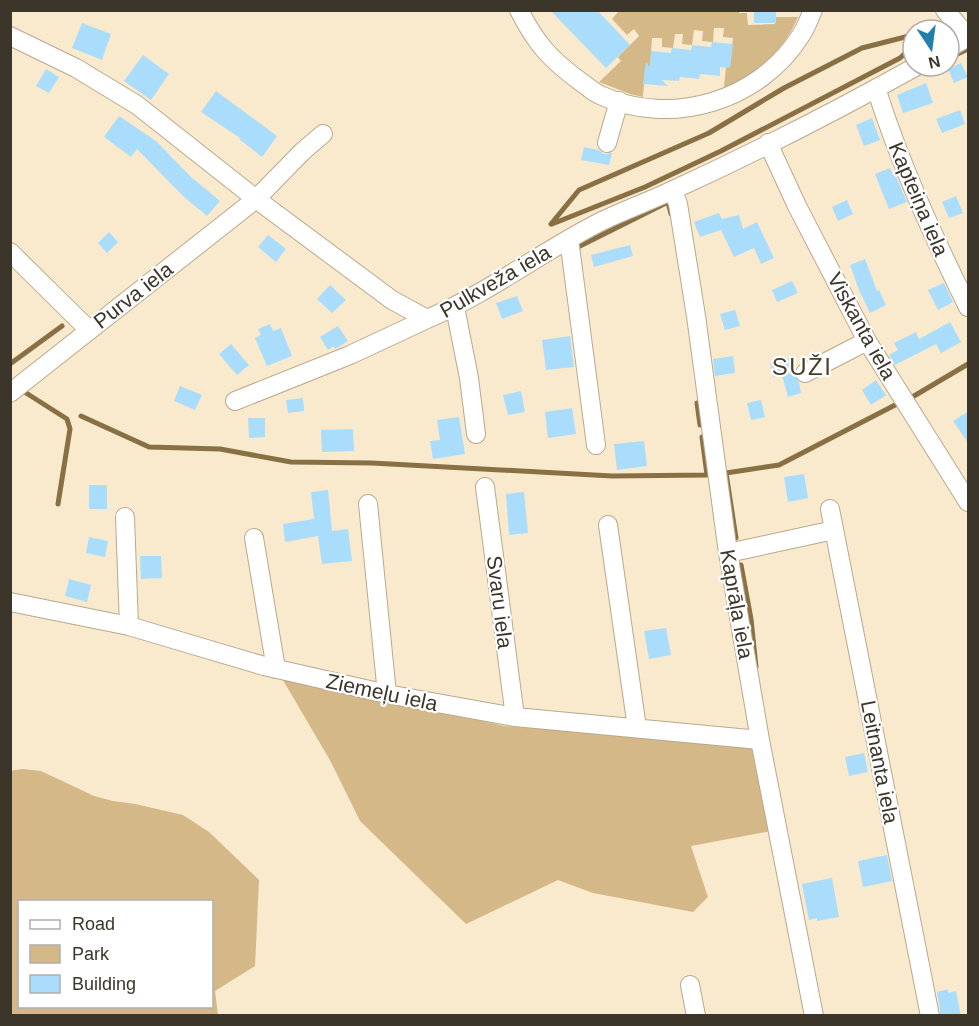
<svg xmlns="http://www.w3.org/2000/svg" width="979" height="1026" viewBox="0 0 979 1026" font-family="Helvetica,sans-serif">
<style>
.green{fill:#d4b887;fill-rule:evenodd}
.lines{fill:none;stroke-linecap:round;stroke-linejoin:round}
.stream{stroke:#887044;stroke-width:5}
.building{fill:#aaddfc}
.minor-casing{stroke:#b8a98e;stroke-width:20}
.minor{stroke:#fff;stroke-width:18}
.labels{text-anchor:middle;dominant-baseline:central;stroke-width:4.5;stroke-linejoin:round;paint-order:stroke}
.street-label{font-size:21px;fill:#3b352a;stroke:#fff}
.quarter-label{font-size:24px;letter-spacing:1.5px;fill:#4c3f27;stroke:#fff}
</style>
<rect width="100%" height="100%" fill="#f9e9cd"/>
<path class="green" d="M617,11H739V13H747L748,25L775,24L776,17H798C785,48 756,78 724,87L726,67H730L733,38L723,37L724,28H714L713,42L702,41L703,31L694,30L692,45L682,44L683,34H675L673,48L662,47V38H652L650,69H645L643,97L630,94L599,82L621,61L618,57L639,36L634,29L627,35L612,19L618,12Z
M280,675L504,726L754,747L771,831L691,846L708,897L693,912L593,893L558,880L466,924L360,821L331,762Z
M22,769L41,771L94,796L113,801L135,804L183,815L209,832L259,880L255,966L215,991L218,1015H11L10,771ZM20,902H212V1006H20Z"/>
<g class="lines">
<path class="stream" d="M949,58L968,49
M919,73L933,66
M551,224L579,190L709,133L784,88L862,48L913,35
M552,224L645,187L721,151L900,58L913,46
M578,247L668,202L671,214
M10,364L62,326
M23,391L67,419L70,429L58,504
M914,396L968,364
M697,403L700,425
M81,416L149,447L220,449L291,462L372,463L612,476L707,475L702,437
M736,538L726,473L779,465L897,404
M741,565L751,619L756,667"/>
</g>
<path class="building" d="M550,10H597L630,45L606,68Z
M754,10H776V23H754Z
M82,23L111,34L102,60L72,48Z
M712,42L733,44L730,68L720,67V76L700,74L699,79L680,77L679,81L662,80L668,86L643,84L646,62L650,67L651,51L671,53L672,48L691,50L692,45L711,47Z
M143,55L169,74L151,100L124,81Z
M961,63L968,77L954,83L948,69Z
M46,69L59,77L49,93L36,86Z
M926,83L933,103L903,113L897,95Z
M216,91L277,136L262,157L239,139L240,138L201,112Z
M960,110L965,124L942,133L936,119Z
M119,116L156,141L191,177L220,201L207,216L183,196L137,149L131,157L104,137Z
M872,118L880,140L864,146L856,125Z
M584,147L598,150L604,154L612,153L609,165L581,160Z
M890,168L893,175L895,174L907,202L889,209L875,174Z
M956,196L963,213L949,218L942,202Z
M847,200L853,214L838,221L832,207Z
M719,213L722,219L739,215L743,229L757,222L774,258L761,264L754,248L734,257L721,230L700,237L694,222Z
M109,232L118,242L107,253L98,243Z
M268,235L286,249L276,262L258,247Z
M630,245L633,256L594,267L591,255Z
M865,259L877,291L879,290L886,305L870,313L859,290L850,265Z
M792,281L798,293L777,302L772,290Z
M944,283L953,302L938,310L928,290Z
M330,285L346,300L332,313L317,299Z
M517,296L523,311L502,319L496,303Z
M735,310L740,326L725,330L720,314Z
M950,322L961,342L941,353L936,344L895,365L889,355L898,350L894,343L916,332L919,339Z
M270,324L273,331L281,328L292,356L267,366L255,338L261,335L258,329Z
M338,326L348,341L335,349L334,346L328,350L320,337Z
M570,336L574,367L546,370L542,340Z
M231,344L249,365L237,375L219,354Z
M733,356L735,373L715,376L713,359Z
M793,357L795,367L794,373L799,382L801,393L788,397L782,375L773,377L770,362Z
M876,380L886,395L871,405L862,390Z
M180,386L202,395L195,410L174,401Z
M521,391L525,412L508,415L503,395Z
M303,398L304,411L288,413L286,400Z
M761,400L765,417L751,420L747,403Z
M572,408L576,434L548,438L545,412Z
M969,411V444L953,421Z
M459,417L465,454L433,459L430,441L440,440L437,420Z
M248,418H265V437L249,438Z
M353,429L354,451L322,452L321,430Z
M644,441L647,466L617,470L614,444Z
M804,474L808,498L788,502L784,477Z
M89,485H107V509H89Z
M328,490L332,531L348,529L352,561L322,564L318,536L285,542L283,524L314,519L311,492Z
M524,492L528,533L509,535L506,494Z
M89,537L108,541L105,557L86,553Z
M140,556H161L162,578L141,579Z
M69,579L91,585L87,602L65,596Z
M666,628L671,655L649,659L644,631Z
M864,753L868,772L849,776L845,757Z
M887,855L892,881L863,887L858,861Z
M832,878L839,917L817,921V918L809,920L802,884Z
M948,989V993L956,991L961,1016H941L937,992Z"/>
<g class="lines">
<defs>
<path id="minor" d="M519,10C536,44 551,60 581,82C587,86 593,92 600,95C671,128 760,101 801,35C806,28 809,19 813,10
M945,10L968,37
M10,36L76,68L137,105L256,199L392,300L427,319C489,293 542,251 602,221C625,210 650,201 673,190C756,152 838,110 917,66
M949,48L968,37
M876,88C900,164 933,236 968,307
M607,143L619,101
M768,143L797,206L867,341L968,502
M673,191L678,204L696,316L728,553L760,740L814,1016
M569,239L596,445
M10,252L89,330
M455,307L469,378L476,434
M805,373L867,341
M10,393L256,199L303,151L323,134
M235,401L350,355L427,319
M485,487L515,717
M368,504L387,694
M830,509L930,1016
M125,517L129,626
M608,525L637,728
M254,538L276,669
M728,553L834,530
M10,602L129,626L264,666L387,694L515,717L760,740
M690,985L696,1016"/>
</defs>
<use href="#minor" class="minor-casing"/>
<use href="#minor" class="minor"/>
</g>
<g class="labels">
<g class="street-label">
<text transform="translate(919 199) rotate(67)">Kapteiņa iela</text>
<text transform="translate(495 281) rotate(-30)">Pulkveža iela</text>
<text transform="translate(133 295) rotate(-38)">Purva iela</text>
<text transform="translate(862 326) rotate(61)">Viskanta iela</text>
<text transform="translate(500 602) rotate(83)">Svaru iela</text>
<text transform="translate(737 604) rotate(80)">Kaprāļa iela</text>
<text transform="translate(382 692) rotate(12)">Ziemeļu iela</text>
<text transform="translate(880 762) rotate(79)">Leitnanta iela</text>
</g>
<g class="quarter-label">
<text x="802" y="366">SUŽI</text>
</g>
</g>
<rect width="979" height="1026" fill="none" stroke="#3b352a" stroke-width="24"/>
<rect x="18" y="900" width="195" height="108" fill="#ffffff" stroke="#b1aeaa" stroke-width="1.5"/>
<rect x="30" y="920" width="30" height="9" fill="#ffffff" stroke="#b1aeaa" stroke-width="1.5"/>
<text x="72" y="930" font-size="18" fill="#3b352a">Road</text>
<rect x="30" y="945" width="30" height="18" fill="#d4b887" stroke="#b1aeaa" stroke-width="1.5"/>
<text x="72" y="960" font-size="18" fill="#3b352a">Park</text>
<rect x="30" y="975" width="30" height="18" fill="#aaddfc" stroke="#b1aeaa" stroke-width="1.5"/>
<text x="72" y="990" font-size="18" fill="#3b352a">Building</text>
<g transform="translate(931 48) rotate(167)"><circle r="28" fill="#ffffff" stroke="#b1aeaa" stroke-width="1.5"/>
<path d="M0-4.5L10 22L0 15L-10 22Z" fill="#237eab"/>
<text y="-9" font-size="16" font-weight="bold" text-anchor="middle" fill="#3b352a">N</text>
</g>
</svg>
